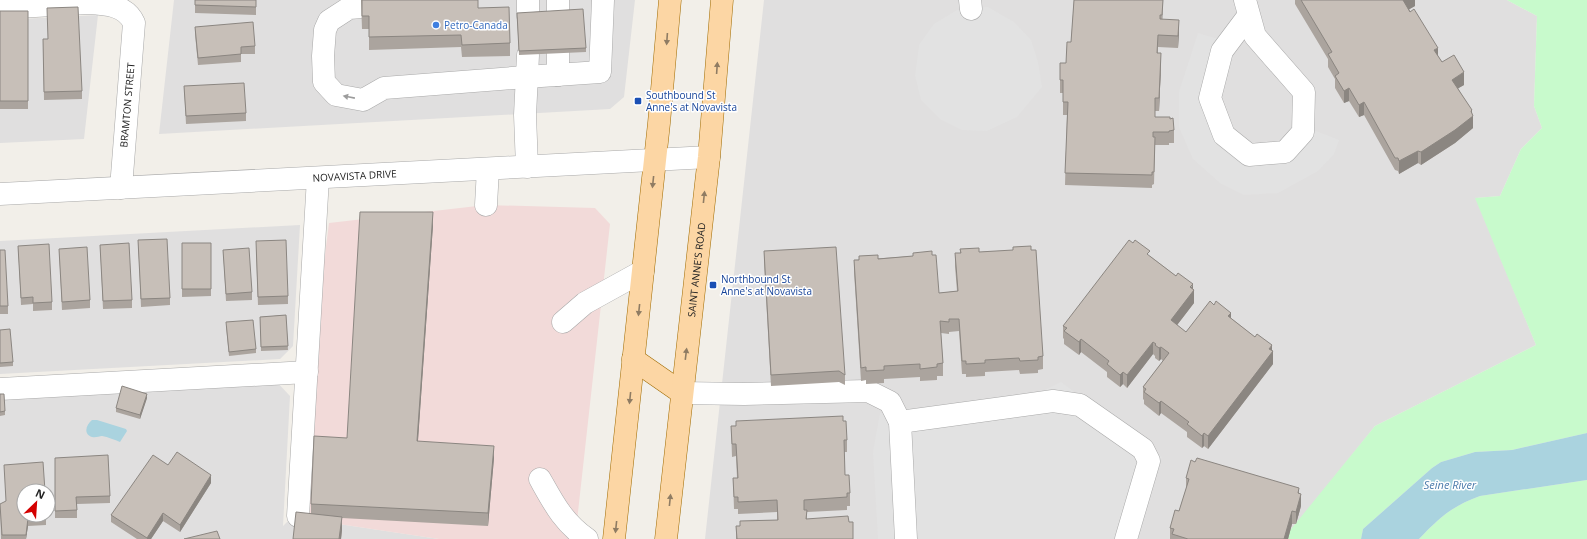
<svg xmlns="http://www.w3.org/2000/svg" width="1587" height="539" viewBox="0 0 1587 539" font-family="'Open Sans',sans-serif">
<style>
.residential{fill:#e0dfdf;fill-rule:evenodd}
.commercial{fill:#f2dad9}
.park{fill:#c8facc}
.parking{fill:#e2e2e2}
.water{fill:#aad3df}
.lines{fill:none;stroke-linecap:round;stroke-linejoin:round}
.minor-casing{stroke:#a9a9a9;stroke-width:23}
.major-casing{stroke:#a06b00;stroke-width:23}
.minor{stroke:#fff;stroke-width:22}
.major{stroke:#fcd6a4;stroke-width:22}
.wall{fill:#aba49e}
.shaded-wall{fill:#8b8681}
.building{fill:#c7bfb8;stroke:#8b8681}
.oneway{fill:#8f7c63}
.oneway2{fill:#9c9c9c}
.shop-dot{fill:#3f7fe0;stroke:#fff;stroke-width:1.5}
.transit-dot{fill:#1a4fb4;stroke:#fff;stroke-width:1.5}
.labels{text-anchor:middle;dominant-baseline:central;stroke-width:3;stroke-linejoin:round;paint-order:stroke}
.shop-label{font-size:10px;fill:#366cbe;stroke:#fff;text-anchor:start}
.transit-label{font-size:10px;fill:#164399;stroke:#fff;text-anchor:start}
.street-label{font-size:10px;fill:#222;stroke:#fff}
.water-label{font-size:11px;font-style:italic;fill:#4a7aab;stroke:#fff}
</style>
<rect width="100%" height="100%" fill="#f2efe9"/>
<path class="residential" d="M174,0H635L624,97L610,109L159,134Z
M764,0H1507L1537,16L1534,106L1542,128L1521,149L1500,196L1476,198L1536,345L1375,426L1285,539H705Z
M98,15L84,139L0,143V20Z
M300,225L293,346L280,359L0,374V241Z
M275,380L290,396L283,526L292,517L439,539H0V395ZM24,491H48V515H24Z"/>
<path class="commercial" d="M486,205L595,208L610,224L575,539H439L292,517L329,223Z"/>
<path class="park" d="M1507,0H1587V433L1512,450L1475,452L1441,462L1432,468L1363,529L1361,539H1285L1287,534L1375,426L1536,345L1475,198L1500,196L1521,149L1542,128L1534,106L1537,16Z
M1587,480V539H1419C1439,518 1452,506 1480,496Z"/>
<path class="parking" d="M988,7L1014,22L1031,40L1038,62L1042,87L1017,117L987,131L962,130L940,119L921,100L915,75L919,45L934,24L957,10Z
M1198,33L1235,44L1217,98L1231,134L1252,147L1283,148L1293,122L1339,140L1334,154L1318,171L1278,193L1244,195L1220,183L1193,159L1179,127V92Z
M1061,382L1162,457L1137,539H878L873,452L880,413L1015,405Z"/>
<path class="water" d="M92,420H97L126,429L127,431L120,442C115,440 108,437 102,436C99,436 96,438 92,437C83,434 86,425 92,420Z
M1587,433V480L1480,496C1452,506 1439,518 1419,539H1361L1363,529L1432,468L1441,462L1475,452L1512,450Z"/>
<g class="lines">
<defs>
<g id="minor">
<path d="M558,0V15"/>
<path d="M970,0L971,9"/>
<path d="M1245,0L1255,36L1304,92L1303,132L1285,152L1249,155L1224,135L1210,98L1222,51L1249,15"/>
<path d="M362,7L349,8L329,21L325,30L323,56L324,82L336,95L363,100L384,88L526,77L600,72L603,0"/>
<path d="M0,8L88,3C106,4 126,5 134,23L121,188"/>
<path d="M528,16V0"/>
<path d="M558,53V75"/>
<path d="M527,167L525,115L528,55"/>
<path id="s1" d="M0,194L709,157"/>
<path d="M486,205L488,169"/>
<path d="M563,322L585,303L643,271"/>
<path d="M0,389L307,372"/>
<path d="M682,393L744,394L868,391L890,402L900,422L906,539"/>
<path d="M900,422L1053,401L1080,405L1143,449L1149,461L1126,539"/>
<path d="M540,479C554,504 563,522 587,539"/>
<path d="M298,516L318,178"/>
</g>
<g id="major">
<path d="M633,359L682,393"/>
<path d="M614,539L659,123L670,0"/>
<path id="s2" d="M666,539L709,157L722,0"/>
</g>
</defs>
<use href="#minor" class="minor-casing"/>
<use href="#major" class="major-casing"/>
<use href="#minor" class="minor"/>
<use href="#major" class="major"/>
</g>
<path class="wall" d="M195,0H256V15L195,13Z
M361,0H478V8L510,43V56L462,57L461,47L369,50V29H362Z
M1074,0H1163L1162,19L1179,32L1178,48L1158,47V53L1161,66L1159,111H1155V117L1170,119L1174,130V143H1169V145H1155L1154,184L1152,185V188L1065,185L1067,115H1063V93H1060V63H1066L1071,42Z
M1295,0H1415V6L1409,9L1442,62L1464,85L1458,88L1472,113L1473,128L1455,143L1421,165L1418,163L1399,174L1398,171L1395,170L1364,115L1359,117L1349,101L1344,103L1335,88V79L1328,67V59L1295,4Z
M0,11H28V109H0Z
M517,17L586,48V52L519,55Z
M195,27L255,46V54H241V62L198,65L195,34Z
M43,39L82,91V99L44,100Z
M184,86L246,113V121L186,124Z
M433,225L418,441L494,458L488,526L342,518V530L341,539H293L311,514V504L347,438Z
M138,240L170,298V305L141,307Z
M182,243H211V296L182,297Z
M100,245L132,300V308L103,309Z
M18,246L52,302V310L33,311V304L21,305Z
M59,249L90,300V308L62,310Z
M256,249L288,296V304L258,305Z
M960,249L979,252L1031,250L1043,356V369L1038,370V373L1020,374L1019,370L985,372V376L966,377V374H962L959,331L949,332V334L941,333L943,363V376H937V380L920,381V377L884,379V383L866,384V380L861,381L854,272V260L913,256V253L939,293L957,291L955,266V253H960Z
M0,250L8,306V314H0Z
M223,250L252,292V300L226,301Z
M764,251L845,375V385L839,382L771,386L764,262Z
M1150,256L1193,289L1194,303L1177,325L1186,332L1231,318L1272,351L1273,364L1208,449L1204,446L1202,448L1187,437V432L1161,413L1159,416L1144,404V400L1143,399V387L1163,361L1161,359L1159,361L1155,358V356L1153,354L1127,388L1123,384L1120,387L1107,377V372L1081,352L1079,355L1064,344V339L1063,338V326Z
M286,315L288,350L261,351L260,317Z
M226,326L256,349V353L229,356Z
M0,330L13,362V366L0,367Z
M0,394L5,411V415L0,416Z
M147,398L140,419L116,412V408Z
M843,421L847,440V452H844L845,475L850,493V506H847V510L807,512V519L849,522L853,539H736V526H740V521L777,520V512L738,514V509H734L733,478H737L736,456L732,457L731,426Z
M55,458L110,496V503L77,504V518H55Z
M168,465L211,483L180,532L163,521L151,539H137L111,522V515Z
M1186,478L1299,493L1301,506L1296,524H1292L1288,539H1170V528L1179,511L1186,489Z
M0,504L46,515V525L28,526L26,539H1Z"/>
<path class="shaded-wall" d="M1163,0L1162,28V15Z
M1403,0H1415V6L1403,13Z
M1179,20V32L1178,48V36Z
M1438,48V60L1434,50Z
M1161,53V66L1159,111V98Z
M1464,72V85L1452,92V80Z
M1349,88V101L1344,103V91Z
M1364,102V115L1359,117V105Z
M1472,110V117L1473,116V128L1455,143L1421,165V152Z
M1418,151V163L1399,174V161Z
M433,212V225L417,454V441Z
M1193,284V291L1194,290V303L1171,333V320Z
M1231,313V325L1228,316Z
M1081,339V352L1079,355V342Z
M1153,342V354L1127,388V375Z
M1272,345V352L1273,351V364L1208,449V436Z
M1161,347V359L1159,361V348Z
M1123,372V384L1120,387V375Z
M147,394V398L140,419V415Z
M1161,401V413L1159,416V403Z
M1204,433V446L1202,448V436Z
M494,446V458L488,526V513Z
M211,475V483L180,532V525Z
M1299,488V499L1301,494V506L1296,524V512L1298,493Z
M1292,511V524L1288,539H1284Z
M163,513V521L151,539H147V538Z
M342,517V530L341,539H339Z
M28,518V526L26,539V535Z"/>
<path class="building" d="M195,0H256V7L195,5Z
M362,0H478V8L509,7L510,43L462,45L461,35L369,37V16H362Z
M1074,0H1163L1162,15H1160V19L1179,20L1178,36L1158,35L1157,53H1161L1159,98H1155V117H1170V119L1173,118L1174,130L1169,131V132H1153V137H1155L1154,172H1152V175L1065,173L1068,102H1063V80H1060V63H1066L1067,42H1071Z
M1301,0H1404H1403L1410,12L1414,9L1438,48L1434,50L1442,62L1454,55L1464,72L1452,80L1472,110L1471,111L1473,116L1455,130L1421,152L1418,151L1399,161L1398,158H1395L1364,102L1359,105L1349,88L1344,91L1335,76L1339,73L1328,54L1332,52Z
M78,7L82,91L44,92L43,39H48L47,8Z
M583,9L586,48L519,51L517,13Z
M0,11H28V101H0Z
M253,22L255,46L241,47V54L198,58L195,27Z
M244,83L246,113L186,116L184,86Z
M360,212H433L417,441L494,446L488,513L311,504L314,436L347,438Z
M167,239L170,298L141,299L138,240Z
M286,240L288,296L258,297L256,241Z
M1129,240L1133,243L1135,240L1150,251L1147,254L1176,276L1178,273L1193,284L1190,287L1194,290L1171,320L1186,332L1210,301L1214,305L1216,301L1231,313L1228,316L1255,337L1257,334L1272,345L1269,349L1273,351L1208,436L1204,433L1202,436L1187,424L1189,422L1161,401L1159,403L1144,392L1146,389L1143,387L1169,353L1161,347L1159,348L1155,345L1156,344L1153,342L1127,375L1123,372L1120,375L1107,364L1109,361L1081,339L1079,342L1064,331L1067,328L1063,326Z
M129,243L132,300L103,301L100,245Z
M182,243H211V289H182Z
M49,244L52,302L33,303V297L21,298L18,246Z
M1031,246V250H1036L1043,356L1038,357V360L1020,361L1019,358L985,360V363L966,364V361H962L959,319H949V322L940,321L943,363L937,364V367L920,369V364L884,366V370L866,371V367L861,368L854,260H859V256L878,255V259L913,256V253L932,251V255H936L939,293L958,291L955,253H961L960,249L979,248V252L1013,250V247Z
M87,247L90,300L62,302L59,249Z
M836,247L845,375L839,371L771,375L764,251Z
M249,248L252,292L226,294L223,250Z
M0,250H5L8,306H0Z
M286,315L288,346L261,347L260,317Z
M253,320L256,349L229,352L226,322Z
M10,329L13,362L0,363V330Z
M122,386L147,394L140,415L116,408Z
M0,394H4L5,411L0,412Z
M843,416V421H846L847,440H844L845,475H849L850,493H847V497L804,500V510H807L806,519L848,516L849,522H853V539H737L736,526H740V521L778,520L777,500L738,502V497H734L733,478H738L736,444H732L731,426H736V421Z
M177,452L211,475L180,525L163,513L147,538L111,515L153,455L168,465Z
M108,455L110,496L76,497L77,510L55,511V458Z
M1197,458L1299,488L1298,493L1301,494L1296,512L1292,511L1284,539H1188L1172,534L1174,529L1170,528L1175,510L1179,511L1189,479L1186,478L1191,460L1195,462Z
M43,462L45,491H24V515H46V517L28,518L26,535H2L0,504L6,501L4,465Z
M296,512L342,517L339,539H293Z
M217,531L220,539H184Z"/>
<defs><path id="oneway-solid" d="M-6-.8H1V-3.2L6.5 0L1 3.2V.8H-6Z"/></defs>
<g class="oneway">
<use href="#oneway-solid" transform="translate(667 39) rotate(94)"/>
<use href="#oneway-solid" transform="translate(717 68) rotate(-86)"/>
<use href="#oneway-solid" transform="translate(653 182) rotate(96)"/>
<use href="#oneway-solid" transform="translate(704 197) rotate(-84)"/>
<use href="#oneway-solid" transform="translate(639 310) rotate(96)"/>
<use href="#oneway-solid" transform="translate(686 354) rotate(-83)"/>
<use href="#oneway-solid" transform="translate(630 398) rotate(96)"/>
<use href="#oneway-solid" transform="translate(670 500) rotate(-84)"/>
<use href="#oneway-solid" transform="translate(616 527) rotate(96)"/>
</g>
<use class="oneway2" href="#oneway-solid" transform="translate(349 97) rotate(-169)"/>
<circle class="shop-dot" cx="436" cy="25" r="4"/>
<g class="transit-dot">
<rect x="634" y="97" width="8" height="8" rx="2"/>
<rect x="709" y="281" width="8" height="8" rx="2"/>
</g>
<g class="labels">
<g class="shop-label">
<text x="444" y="25">Petro-Canada</text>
</g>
<g class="transit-label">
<text x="646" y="95">Southbound St<tspan x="646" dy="12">Anne's at Novavista</tspan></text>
<text x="721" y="279">Northbound St<tspan x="721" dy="12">Anne's at Novavista</tspan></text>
</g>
<g class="street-label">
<text transform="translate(127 105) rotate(-85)">BRAMTON STREET</text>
<text stroke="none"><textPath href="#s1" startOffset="355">NOVAVISTA DRIVE</textPath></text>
<text stroke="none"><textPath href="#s2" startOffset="271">SAINT ANNE'S ROAD</textPath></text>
</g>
<g class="water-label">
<text x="1450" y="484">Seine River</text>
</g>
</g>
<g transform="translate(36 503) rotate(25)"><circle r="19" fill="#ffffff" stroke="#a7a7a7"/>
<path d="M0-3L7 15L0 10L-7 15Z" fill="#d40000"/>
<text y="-6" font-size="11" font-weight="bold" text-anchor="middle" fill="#222222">N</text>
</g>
</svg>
